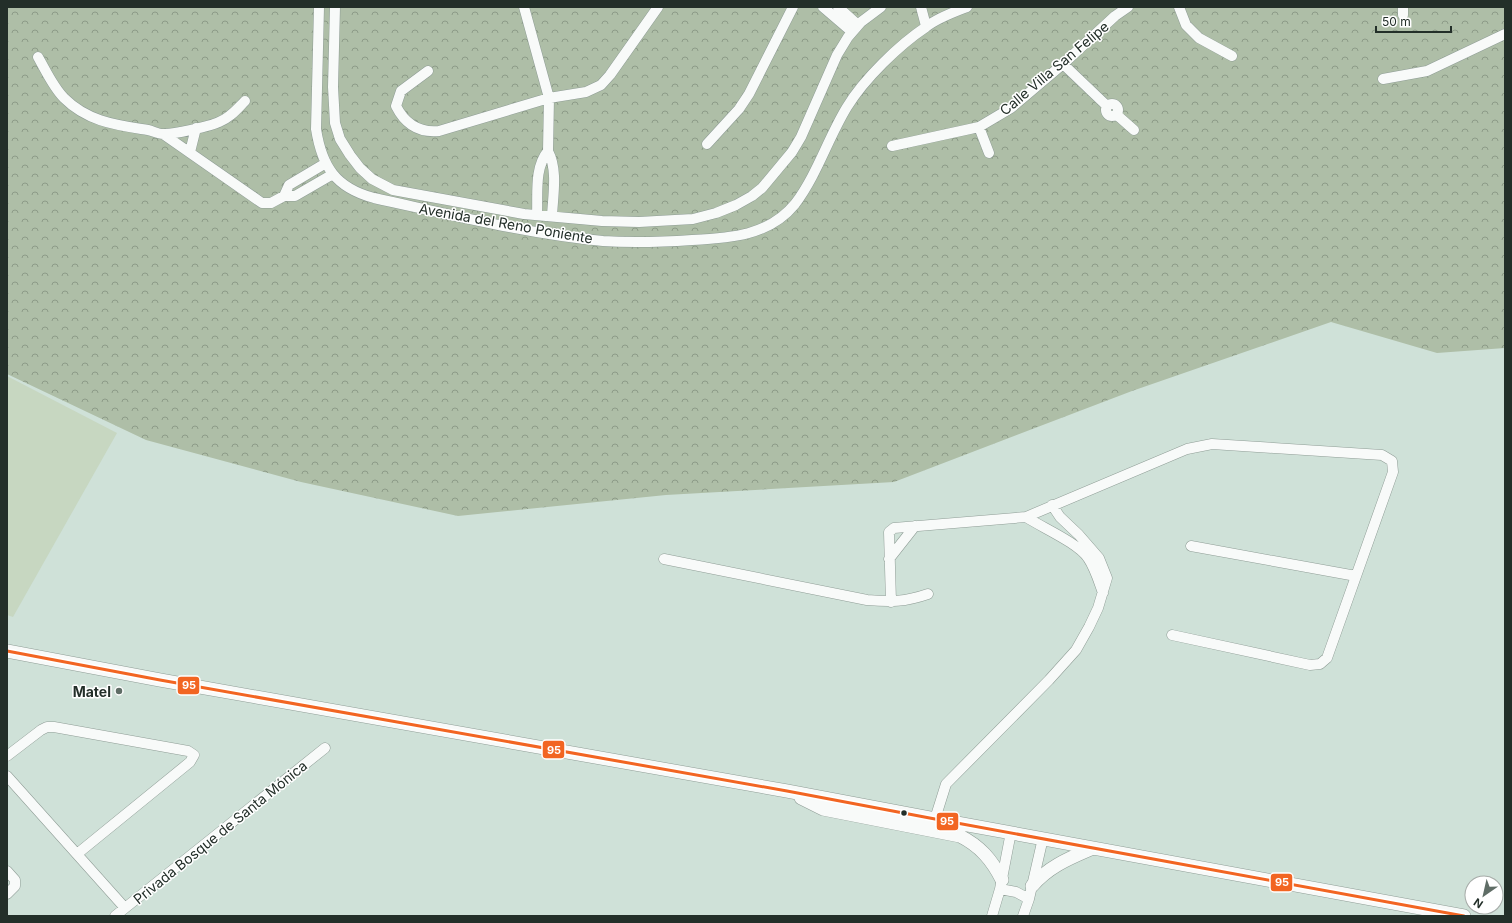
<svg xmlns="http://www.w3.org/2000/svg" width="1512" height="923" viewBox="0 0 1512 923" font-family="Inter,sans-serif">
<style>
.grass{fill:#c7d7c1}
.forest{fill:url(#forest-crowns)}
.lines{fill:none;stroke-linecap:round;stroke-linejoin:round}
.minor-casing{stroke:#8f9d96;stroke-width:11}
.tertiary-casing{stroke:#8f9d96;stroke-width:14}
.minor{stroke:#f8faf9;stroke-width:10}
.tertiary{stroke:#f8faf9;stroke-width:13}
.bus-1-casing{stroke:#fff;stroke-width:6}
.bus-1{stroke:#f26522;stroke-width:3}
.poi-dot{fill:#5f6d66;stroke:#fff;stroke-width:1.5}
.bus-dot{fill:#232f29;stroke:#fff;stroke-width:1.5}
.labels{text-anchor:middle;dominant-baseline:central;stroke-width:3;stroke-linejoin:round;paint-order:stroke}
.street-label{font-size:14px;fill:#232f29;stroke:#fff}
.poi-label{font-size:14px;font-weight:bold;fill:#232f29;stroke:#fff;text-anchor:end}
.line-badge{stroke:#fff;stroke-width:1.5}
.badge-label{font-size:11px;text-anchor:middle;font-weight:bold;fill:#fff}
</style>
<defs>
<pattern id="forest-crowns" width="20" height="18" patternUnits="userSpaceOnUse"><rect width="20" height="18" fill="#aebea7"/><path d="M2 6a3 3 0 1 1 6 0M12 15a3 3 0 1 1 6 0" fill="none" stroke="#8d9b88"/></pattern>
</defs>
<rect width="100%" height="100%" fill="#cfe1d8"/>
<path class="grass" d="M7,376L117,433L13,617L7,615Z"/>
<path class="forest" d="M7,7H1505V348L1437,353L1331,322L1132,391L894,482L666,495L458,516L301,482L146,440L7,374Z"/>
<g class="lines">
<defs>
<path id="minor" d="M319,7L316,129C322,167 336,188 374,198C448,214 528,234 603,241C633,243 662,242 692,240C730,238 769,236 795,204C817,175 828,138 847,107C864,79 899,45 926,27C937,18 954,12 967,7
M335,7L333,87L335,123L340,139L350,155L360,168L372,179L393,190L524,214L602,221L639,222L693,219L716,213L736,205L752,196L762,188L792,152L801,137L837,55L848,37L861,22L881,7
M524,7L549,98L548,151C558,170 553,195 552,216
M823,7L851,31
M838,7L858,25
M921,7L926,26
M1179,7L1186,25L1199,38L1232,56
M1403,15V7
M38,57C46,71 53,87 64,98C88,122 117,125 148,130C153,131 158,134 163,134C171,135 211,126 219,122C230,118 237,109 245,101
M1063,64L1107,106
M428,71L401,91L396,106C405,124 419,133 439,131L549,98L586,92L601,85L610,75L658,7
M1383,79L1427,71L1505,34
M1106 110a6 6 0 1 1 12 0a6 6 0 1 1-12 0Z
M1117,115L1134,130
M979,127L989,153
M163,134L262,203H271L284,196H295L333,174
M707,144L739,109L749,94L793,7
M892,146L979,127L1011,108L1063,64L1115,16L1128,7
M190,152L196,128
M284,196L289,185L326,163
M537,215C538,194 534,168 548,151
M1026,517C1043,528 1078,543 1088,558C1095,568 1099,582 1103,593
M1191,546L1356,576
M664,559L867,600C890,602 905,602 928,594
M889,559L915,526
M891,602L889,532L894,528L1026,517L1187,449L1212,444L1382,455L1392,461L1393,472L1327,658L1320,664L1310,665L1172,635
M7,756L41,730L47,727H54L188,751L194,755L190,762L77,854
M7,776L125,908
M935,819L946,784L1049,680L1076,650L1089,627L1098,608L1107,578L1099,558L1079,535L1060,517L1052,505
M7,871L15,880V886L7,894
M1000,889L1016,892L1029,899
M115,916L325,748
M992,916L1000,889L1011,832
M1023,916L1029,899L1043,838"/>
<path id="tertiary" d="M7,651L160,680L787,791L935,819L1464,916
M801,798L823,809L960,836C980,846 992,860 1002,880
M1032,886C1049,866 1070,858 1093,848"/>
</defs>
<use href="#minor" class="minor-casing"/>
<use href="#tertiary" class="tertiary-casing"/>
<use href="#minor" class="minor"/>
<use href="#tertiary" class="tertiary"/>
<defs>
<path id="bus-1" d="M7,651L160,680L787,791L935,819L1464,916"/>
</defs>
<use href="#bus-1" class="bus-1-casing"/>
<use href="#bus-1" class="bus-1"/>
</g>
<circle class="poi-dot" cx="119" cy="691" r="4"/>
<circle class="bus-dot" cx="904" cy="813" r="3.5"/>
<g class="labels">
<g class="street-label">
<text transform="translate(1054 68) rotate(-40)">Calle Villa San Felipe</text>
<text transform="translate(506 223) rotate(10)">Avenida del Reno Poniente</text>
<text transform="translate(220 832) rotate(-39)">Privada Bosque de Santa Mónica</text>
</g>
<g class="poi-label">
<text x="111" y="691">Matel</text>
</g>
</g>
<g class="line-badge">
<rect x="177" y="676" width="23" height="19" rx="4" fill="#f26522"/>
<rect x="542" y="740" width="23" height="19" rx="4" fill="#f26522"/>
<rect x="936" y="812" width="23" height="19" rx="4" fill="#f26522"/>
<rect x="1270" y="873" width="23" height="19" rx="4" fill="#f26522"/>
</g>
<g class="badge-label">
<text x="189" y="689">95</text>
<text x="554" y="754">95</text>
<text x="947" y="825">95</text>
<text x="1282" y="886">95</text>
</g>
<rect width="1512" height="923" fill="none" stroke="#232f29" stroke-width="16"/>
<g transform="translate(1484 895) rotate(214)"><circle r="19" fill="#ffffff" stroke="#a7aca9"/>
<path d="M0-3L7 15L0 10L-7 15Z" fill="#5f6d66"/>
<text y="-6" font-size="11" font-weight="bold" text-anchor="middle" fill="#232f29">N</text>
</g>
<path d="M1376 26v6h75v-6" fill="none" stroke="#232f29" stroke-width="2"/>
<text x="1382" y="26" font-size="12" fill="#232f29" stroke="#ffffff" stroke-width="3" paint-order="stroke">50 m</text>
</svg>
